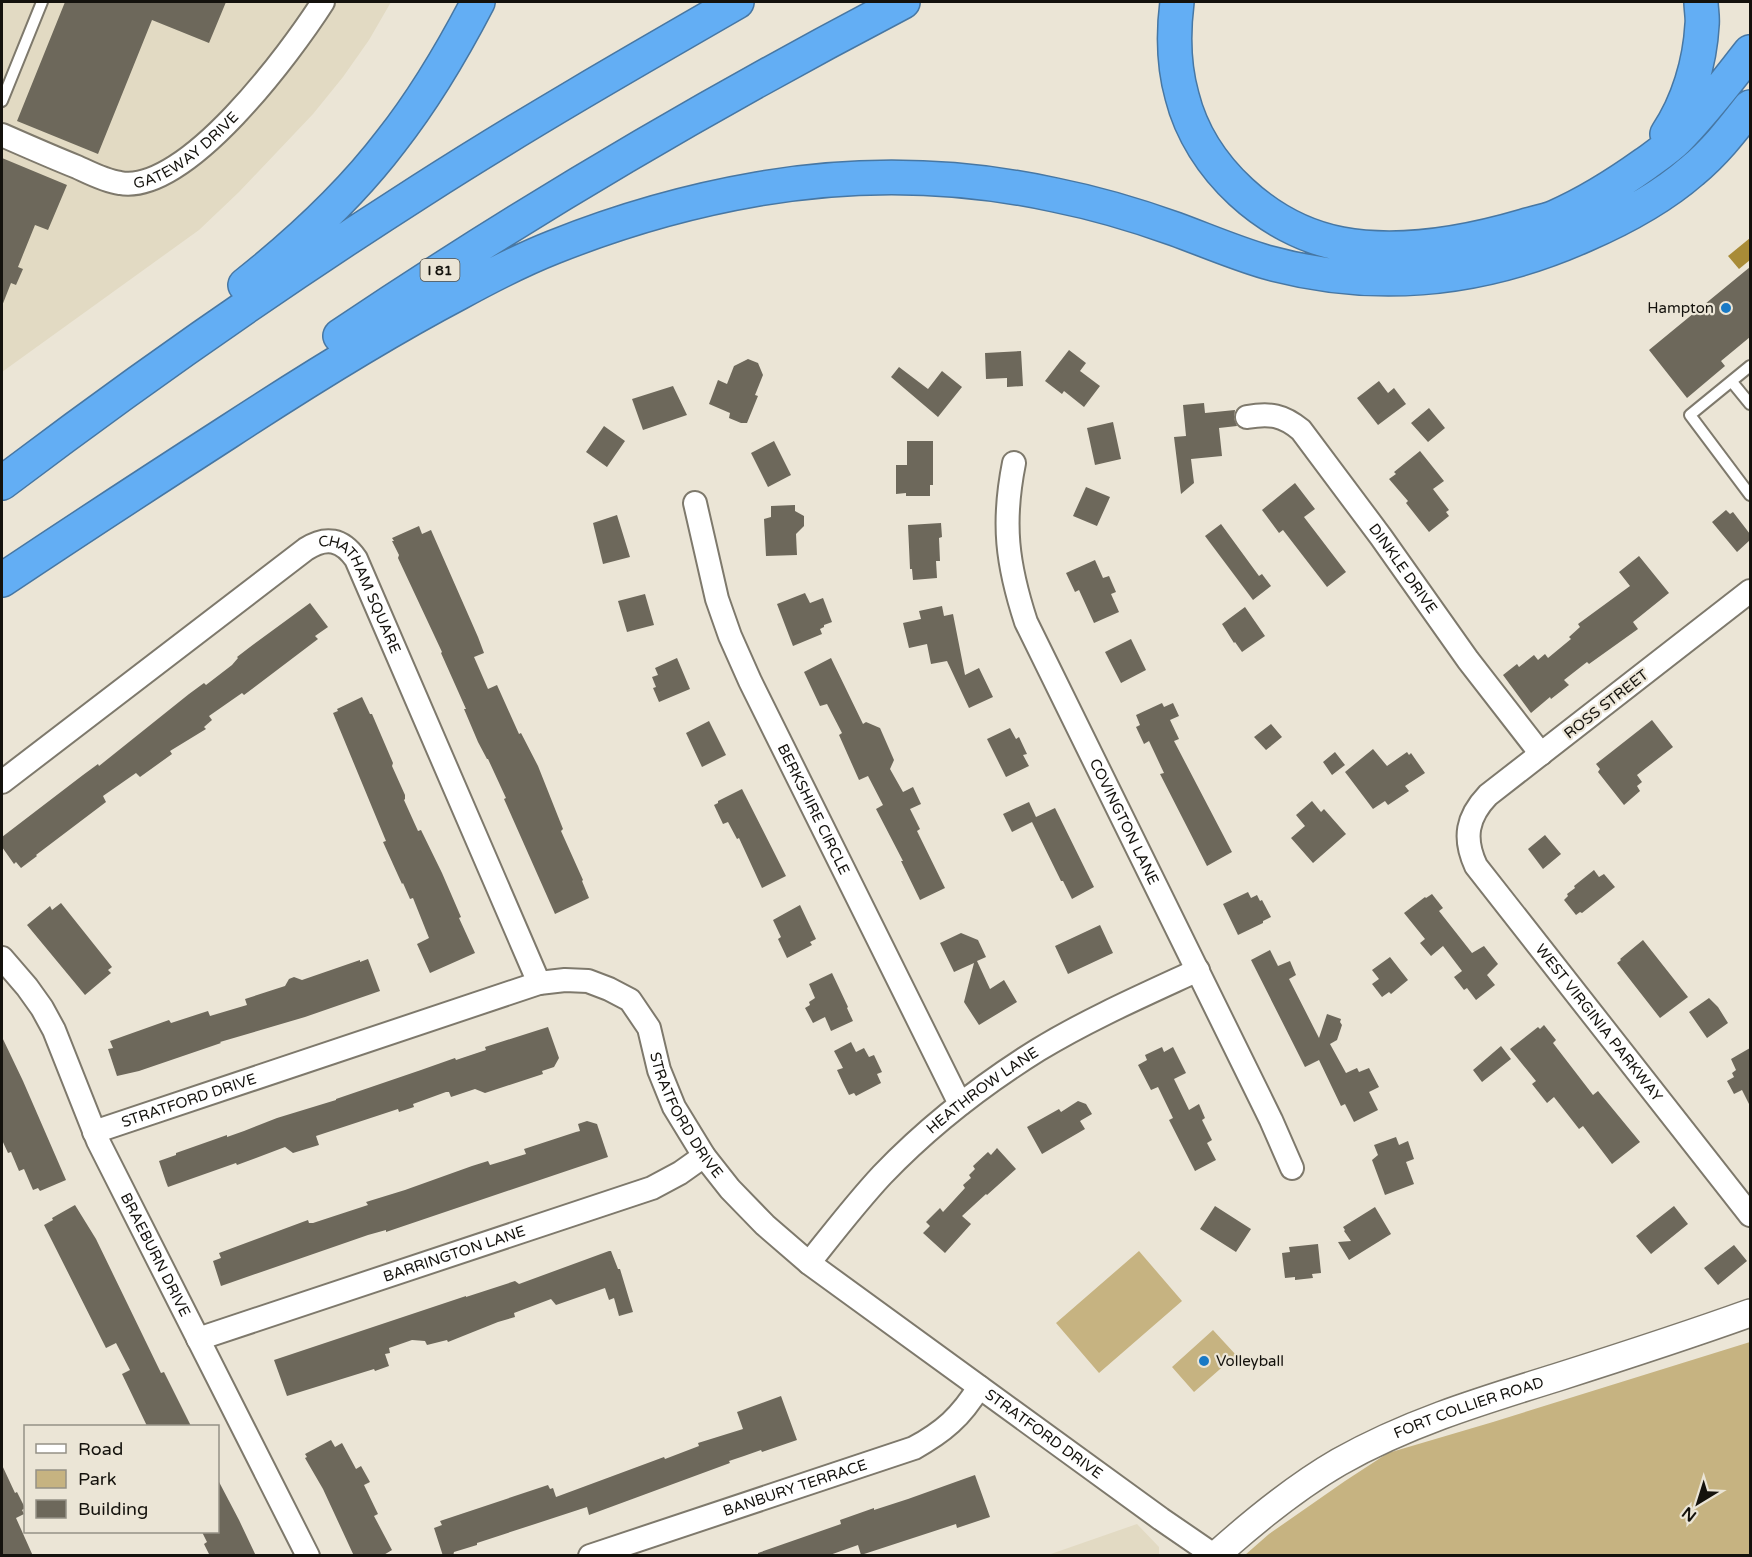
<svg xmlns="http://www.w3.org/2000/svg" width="1752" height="1557" viewBox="0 0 1752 1557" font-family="'Varela Round',sans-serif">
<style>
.built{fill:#e2dac3}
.green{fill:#c6b381}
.water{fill:#a88b37}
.building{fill:#6d685b}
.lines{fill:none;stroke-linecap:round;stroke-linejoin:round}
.service-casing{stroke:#7e796c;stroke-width:14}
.minor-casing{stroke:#7e796c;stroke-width:26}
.tertiary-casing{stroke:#7e796c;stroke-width:30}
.motorway-casing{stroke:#4777a3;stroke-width:36}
.service{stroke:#fff;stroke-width:10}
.minor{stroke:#fff;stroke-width:22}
.tertiary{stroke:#fff;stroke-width:27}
.motorway{stroke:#63aef4;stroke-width:33}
.poi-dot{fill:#1879c5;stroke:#ebe5d6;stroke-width:2}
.labels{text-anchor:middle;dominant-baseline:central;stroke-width:4.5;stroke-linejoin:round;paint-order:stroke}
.shield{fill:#ebe5d6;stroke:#545149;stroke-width:1.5}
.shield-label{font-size:14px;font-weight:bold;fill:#14120d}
.street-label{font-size:15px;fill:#14120d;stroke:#ebe5d6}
.poi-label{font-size:15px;fill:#14120d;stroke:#ebe5d6;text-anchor:end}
</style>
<rect width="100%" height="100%" fill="#ebe5d6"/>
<path class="built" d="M2,2H391L369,40L343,77L313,114L239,192L199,230L2,372Z
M1137,1524L1159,1547V1555H1048Z"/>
<path class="green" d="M1139,1251L1182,1301L1099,1373L1056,1323Z
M1213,1330L1236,1355L1194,1392L1172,1367Z
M1750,1342V1555H1245L1269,1534L1345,1481L1388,1453L1493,1422Z"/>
<path class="water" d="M1750,238V260L1739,269L1728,256Z"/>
<path class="building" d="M65,2H226L209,43L152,20L98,154L17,121Z
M2,158L67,185L48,230L35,225L18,267L23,269L16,285L11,283L2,306Z
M1750,267V337L1721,361L1725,366L1687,398L1649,350Z
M1069,350L1086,363L1080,371L1100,386L1084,407L1064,391L1062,394L1045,381Z
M1021,351L1023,386L1007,387V378L986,379L985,353Z
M748,359L758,363L763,375L755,395L758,396L747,423H741L729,418L730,413L709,404L718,380L727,384L734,366Z
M899,367L928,389L942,371L962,387L938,417L891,377Z
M1379,381L1388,393L1394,388L1406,404L1378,425L1357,398Z
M673,386L687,415L643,430L632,399Z
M1204,403L1205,413L1235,410L1234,418L1237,426L1219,428L1222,456L1191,459L1194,483L1181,494L1174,437L1186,436L1183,405Z
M1429,408L1445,428L1428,442L1411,423Z
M1113,422L1121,459L1095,465L1087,428Z
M604,426L625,441L607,467L586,452Z
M774,441L791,475L768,487L751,453Z
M907,441H933V485H930V496H906V493L896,494V465H907Z
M1420,451L1444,481L1433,489L1449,510L1446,512L1449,516L1429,532L1406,503L1408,501L1389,479L1396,474L1394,472Z
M1295,483L1315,509L1304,517L1346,572L1327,587L1283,530L1279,533L1262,510Z
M1086,487L1110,497L1097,526L1073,516Z
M795,505V511L804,516V526L796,534L797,555L766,556L764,519L771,517V506Z
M1726,510L1730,514L1733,512L1750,534V540L1737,552L1712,522Z
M617,515L630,557L603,564L593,523Z
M941,523L942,537L939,538L940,561H936L937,578L913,580L912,569H910L908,525Z
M1221,524L1259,576L1262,574L1271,586L1253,600L1205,536Z
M419,526L422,534L431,530L478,637L484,653L474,657L488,689L497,685L519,734L521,733L538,766L563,829L561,831L583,880L582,881L589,898L555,914L504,799L506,798L488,759H487L478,742L464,709H466L441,653L442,652L398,558L399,555L392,541H394L392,538Z
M1639,556L1669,593L1633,622L1638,629L1589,664L1587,662L1564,680L1569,685L1551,699L1550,697L1531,713L1503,675L1517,664L1519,667L1534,655L1538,660L1545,654L1548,658L1571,639L1569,637L1580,627L1578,624L1630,586L1619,572Z
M1095,560L1103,578L1109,576L1116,592L1111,594L1119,612L1094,623L1079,590L1075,592L1066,573Z
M805,593L810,603L823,598L832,622L824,625V627L820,629L822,634L793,646L777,604Z
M645,594L654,625L627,632L618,601Z
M310,603L328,627L315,636L318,639L244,695L242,693L209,716L212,720L204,727L206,729L170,751L172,754L140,777L136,773L103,796L106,802L36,855L37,856L21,868L16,862L14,864L2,847V837L83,775L98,764L99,766L189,694L204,683L206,685L232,665L238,658L237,657L250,647Z
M942,606L944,616L953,614L965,675L979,668L993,697L969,708L947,661L931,664L927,644L909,648L903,623L921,619L919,611Z
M1245,607L1265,636L1242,652L1235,642L1234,643L1222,624Z
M1131,639L1146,670L1121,683L1105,652Z
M677,658L690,689L659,702L653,688L656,687L652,677L658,675L655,668Z
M831,658L863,724L866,722L880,728L894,760L890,769L903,792L913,787L921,804L910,809L920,829L917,831L945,888L920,900L901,861H903L876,809L883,805L868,776L859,780L839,735L842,733L827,704L820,706L804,672Z
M362,697L370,714H372L393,763L392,766L405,795V799L404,800L418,831L421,830L442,873L461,917L459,918L475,953L430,973L417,944L429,938L413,898L410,899L403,883L402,884L383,842L386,841L333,713L338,711L337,709Z
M1162,703L1164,707L1173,703L1179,716L1170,720L1179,739L1174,741L1232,852L1207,866L1160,774L1164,773L1149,741L1144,744L1136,727L1140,725L1136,715Z
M1652,720L1673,747L1637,775L1642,782L1637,786L1640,791L1624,805L1598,772L1600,769L1596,764Z
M709,721L726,755L702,767L686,733Z
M1271,724L1282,737L1266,750L1254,737Z
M1010,728L1016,739L1019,737L1027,754L1023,755L1029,766L1006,777L987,739Z
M1373,749L1387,766L1407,752L1409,755L1411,753L1425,773L1405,786L1409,791L1388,805L1385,801L1373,809L1345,772Z
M1335,752L1345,765L1332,775L1323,762Z
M742,789L786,876L762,888L739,838L737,839L728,822L723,824L714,805L718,803V801Z
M1312,801L1321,812L1324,809L1346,834L1313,863L1291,838L1305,826L1296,815Z
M1029,802L1036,817L1055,808L1094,887L1072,899L1063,881H1061L1032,822L1012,832L1003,814Z
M1545,835L1561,854L1543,869L1528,849Z
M1594,870L1599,877L1604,874L1615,887L1582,913L1580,912L1576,915L1564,900L1568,896L1567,894L1575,888L1574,886Z
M1248,892L1251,898L1257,895L1260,901L1262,900L1271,917L1263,921V923L1238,935L1223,904Z
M1432,894L1443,908L1439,911L1472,953L1484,946L1498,964L1487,975L1495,985L1476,1000L1467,988L1464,990L1454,977L1462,971L1443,946L1431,956L1420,943L1425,939L1404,913L1425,897L1426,898Z
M61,903L112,967L108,970L111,973L85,995L27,925L50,906L52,910Z
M800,905L816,939L810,942L812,945L787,958L778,939L781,937L773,920Z
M1100,925L1113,953L1068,974L1055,946Z
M961,933L978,940L986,957L977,961L990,989L1004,980L1017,1002L979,1025L964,1002L974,963L954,972L940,943Z
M1643,940L1688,997L1660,1018L1617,963L1621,960L1620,959Z
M1270,950L1278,966L1290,961L1296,975L1289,979L1319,1038L1327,1014L1341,1019L1340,1022L1342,1025L1337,1040L1330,1044L1346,1073L1357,1068L1359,1072L1369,1068L1379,1087L1369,1092L1378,1110L1354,1122L1345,1104L1341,1106L1319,1060L1305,1067L1251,960Z
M1390,957L1408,980L1391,994L1389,992L1382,997L1372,984L1379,979L1372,970Z
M368,959L380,991L305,1017L220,1042L221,1043L139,1071L117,1076L108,1049L113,1048L110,1041L169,1020L171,1023L208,1011L210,1016L247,1005L245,999L285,986L289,979L294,977L302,980L360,960V962Z
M832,973L848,1007L847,1008L853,1021L831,1031L825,1017L813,1023L805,1008L810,1005L809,1002L815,998L809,984Z
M1709,998L1718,1007L1728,1023L1707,1038L1689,1012Z
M1544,1025L1556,1040L1553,1043L1593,1095L1598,1091L1640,1142L1612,1164L1583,1126L1579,1129L1554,1097L1547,1103L1532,1084L1536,1081L1510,1049L1538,1027L1540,1029Z
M548,1027L559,1058L554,1067L542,1071L543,1074L485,1093L475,1089L451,1097L449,1092H446L413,1104L414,1107L399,1112L398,1109L316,1136L319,1145L293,1153L285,1147L256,1158L237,1165L236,1163L168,1187L166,1182L159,1161L176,1155V1153L227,1135V1137L244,1131L277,1118L336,1100V1099L421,1070L455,1058L456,1060L486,1050L485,1047Z
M2,1037L23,1081L66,1180L40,1191L38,1188L33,1190L24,1169L19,1171L11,1152L8,1153L2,1140Z
M851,1042L856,1052L864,1048L869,1057L874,1055L882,1072L877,1074L881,1083L856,1096L854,1093L849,1095L843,1083L837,1070L843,1068L834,1051Z
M1501,1046L1511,1059L1482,1082L1473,1070Z
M1162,1047L1164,1052L1173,1047L1186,1073L1174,1079L1189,1110L1199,1104L1205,1118L1202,1120L1212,1140L1207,1143L1216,1160L1195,1171L1169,1120L1173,1118L1158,1087L1151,1090L1138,1065L1147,1060L1145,1055Z
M1750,1048V1106L1742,1090L1734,1094L1727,1081L1734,1077L1732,1073L1736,1070L1731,1059Z
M1078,1101L1086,1104L1092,1114L1080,1121L1085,1129L1042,1154L1027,1127L1059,1109L1061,1112Z
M587,1121L597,1124L608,1157L386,1232V1230L368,1235L221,1286L213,1261L221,1258L219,1253L308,1220L309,1223H313L368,1205L366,1202L405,1190L472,1166L488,1161L490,1165L526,1154L524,1149L576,1132L580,1131L578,1124Z
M1396,1137L1399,1145L1408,1141L1414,1159L1406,1162L1414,1184L1385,1195L1372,1160L1378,1155L1374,1145Z
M997,1148L1016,1169L987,1195L986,1194L962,1216L971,1224L945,1253L923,1233L930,1226L926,1222L940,1208L943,1212L965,1188L963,1185L971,1178L969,1175L975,1169L973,1166L988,1152L991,1155Z
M75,1205L96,1239L161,1373L164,1372L191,1426H147L122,1374L130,1370L116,1343L106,1348L44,1225L53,1220L52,1218Z
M1215,1206L1251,1229L1236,1252L1200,1229Z
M1674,1206L1688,1224L1651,1254L1636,1236Z
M1375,1207L1391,1234L1349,1260L1338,1242L1351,1241L1344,1231L1345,1230L1343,1227Z
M1318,1244L1321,1273L1312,1274L1313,1278L1295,1280V1277L1285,1278L1282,1253L1290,1252L1289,1247Z
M1734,1245L1747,1261L1718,1285L1704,1268Z
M609,1251H611L618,1269H620L633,1312L619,1316L614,1298L609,1300L605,1288L556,1305L551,1299L514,1313L515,1317L498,1322L448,1342L447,1340L427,1345L425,1341L412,1340L389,1348L390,1353L385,1354L389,1366L375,1371L374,1369L287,1396L274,1360L466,1296V1297L515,1281L519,1284Z
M781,1396L797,1440L762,1452L761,1450L744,1456L729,1461L730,1463L589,1515L587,1507L477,1543V1545L454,1552L453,1556H443L434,1528L442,1525L440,1521L548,1485L550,1489L553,1488L556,1497L664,1457L665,1459L699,1446L698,1443L743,1429L737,1412Z
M331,1440L335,1447L342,1443L356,1469L361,1466L370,1482L364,1485L378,1514L374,1516L392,1550L382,1556H354L323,1489L305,1458L307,1457L305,1454Z
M2,1465L15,1493L17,1492L25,1508L22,1510L24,1514L16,1518L33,1556H2Z
M975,1475L990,1517L957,1528L956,1524L861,1555L858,1545L827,1556H758V1553L841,1524L840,1520L874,1508V1510L908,1499Z
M218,1480L239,1520L256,1556H210L204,1544L207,1542L202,1532H218Z"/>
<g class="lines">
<defs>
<path id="service" d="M2,101L42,2
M1750,366L1690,415L1750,495
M1732,382L1750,404"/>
<g id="minor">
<path id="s1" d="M2,135C27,146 52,157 77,167C90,173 105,181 120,183C186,195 291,52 323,2"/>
<path id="s2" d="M1247,417C1270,413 1283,415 1301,430L1381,537L1468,660L1541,754"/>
<path id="s3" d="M1014,463C1002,523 1007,564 1026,622L1271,1120L1292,1168"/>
<path id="s4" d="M695,503L717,599L730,636L750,681L960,1104"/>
<path id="s5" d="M1750,591L1488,795C1467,817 1463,838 1476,866L1750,1215"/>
<path id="s6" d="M2,782L306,549C326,536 342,539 356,559L539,983"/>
<path id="s7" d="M2,958L27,987L42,1008L54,1030L98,1141L308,1556"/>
<path id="s8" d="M94,1132L539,983L565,980L588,981L609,989L630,1000L649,1028L659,1070L674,1107L704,1156L730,1189L765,1225L809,1263L1161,1519L1215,1556"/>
<path id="s9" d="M809,1263C833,1233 856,1203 882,1175C928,1127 982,1085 1038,1050C1089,1019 1144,995 1198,970"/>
<path id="s10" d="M198,1339L652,1188L680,1173L704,1156"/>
<path id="s11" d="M590,1556L914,1448C943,1432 961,1417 979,1387"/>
</g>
<g id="tertiary">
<path id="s12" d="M1215,1556C1254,1521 1294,1488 1339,1462C1408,1423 1481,1401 1555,1378C1621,1357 1686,1336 1750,1313"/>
</g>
<path id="motorway" d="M1177,2C1173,34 1173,64 1182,96C1200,168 1268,230 1341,244C1401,255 1466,243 1524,226C1534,223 1545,221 1555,217C1587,203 1617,184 1645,164C1656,156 1668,148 1677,139C1704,112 1727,81 1750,52
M1667,134C1688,103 1700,62 1702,25C1703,18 1701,9 1701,2
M245,285C298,243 350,195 391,141C425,98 453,50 478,2
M340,336C521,214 710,103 903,2
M2,483C138,380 278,282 422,190C525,124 631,63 737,2
M2,580C77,530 152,481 228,432C303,383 379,335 459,293C490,276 521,260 554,247C619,221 688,201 758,189C856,172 958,174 1055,195C1095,203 1136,215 1175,229C1205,240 1235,253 1266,262C1375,292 1482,281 1585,235C1624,218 1660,199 1692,171C1715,152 1732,130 1750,107"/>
</defs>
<use href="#service" class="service-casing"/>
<use href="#minor" class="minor-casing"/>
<use href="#tertiary" class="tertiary-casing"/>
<use href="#motorway" class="motorway-casing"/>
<use href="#service" class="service"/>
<use href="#minor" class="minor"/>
<use href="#tertiary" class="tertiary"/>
<use href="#motorway" class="motorway"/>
</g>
<g class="poi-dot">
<circle cx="1726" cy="308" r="6"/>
<circle cx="1204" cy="1361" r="6"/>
</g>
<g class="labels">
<rect class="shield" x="420.5" y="259" width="39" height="22" rx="4.5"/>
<g class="shield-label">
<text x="440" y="270">I 81</text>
</g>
<g class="street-label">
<text stroke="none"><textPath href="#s1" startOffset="204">GATEWAY DRIVE</textPath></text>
<text stroke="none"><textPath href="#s2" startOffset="230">DINKLE DRIVE</textPath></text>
<text stroke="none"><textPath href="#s6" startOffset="470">CHATHAM SQUARE</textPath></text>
<text transform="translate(1606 704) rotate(-38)">ROSS STREET</text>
<text stroke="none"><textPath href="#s4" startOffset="330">BERKSHIRE CIRCLE</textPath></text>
<text stroke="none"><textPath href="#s3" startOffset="384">COVINGTON LANE</textPath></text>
<text stroke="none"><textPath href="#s5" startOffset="609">WEST VIRGINIA PARKWAY</textPath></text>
<text stroke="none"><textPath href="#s9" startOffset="246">HEATHROW LANE</textPath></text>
<text stroke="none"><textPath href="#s8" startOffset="100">STRATFORD DRIVE</textPath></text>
<text stroke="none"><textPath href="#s8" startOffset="694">STRATFORD DRIVE</textPath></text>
<text stroke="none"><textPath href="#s10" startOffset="270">BARRINGTON LANE</textPath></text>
<text stroke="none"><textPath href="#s7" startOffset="336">BRAEBURN DRIVE</textPath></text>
<text stroke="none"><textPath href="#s12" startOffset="297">FORT COLLIER ROAD</textPath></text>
<text stroke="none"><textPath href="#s8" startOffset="1180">STRATFORD DRIVE</textPath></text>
<text stroke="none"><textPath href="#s11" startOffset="216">BANBURY TERRACE</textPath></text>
</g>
<g class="poi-label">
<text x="1714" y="308">Hampton</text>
<text x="1216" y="1361" text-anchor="start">Volleyball</text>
</g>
</g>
<rect width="1752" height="1557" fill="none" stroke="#14120d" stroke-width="6"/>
<rect x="24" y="1425" width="195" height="108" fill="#ebe5d6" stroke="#959186" stroke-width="1.5"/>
<rect x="36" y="1444" width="30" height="9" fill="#ffffff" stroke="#959186" stroke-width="1.5"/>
<text x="78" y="1455" font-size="18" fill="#14120d">Road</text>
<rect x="36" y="1470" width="30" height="18" fill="#c6b381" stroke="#959186" stroke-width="1.5"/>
<text x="78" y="1485" font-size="18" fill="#14120d">Park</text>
<rect x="36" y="1500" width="30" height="18" fill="#6d685b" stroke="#959186" stroke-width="1.5"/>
<text x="78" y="1515" font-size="18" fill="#14120d">Building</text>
<g transform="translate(1698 1503) rotate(218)" stroke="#ebe5d6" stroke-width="4.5" paint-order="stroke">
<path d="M0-4.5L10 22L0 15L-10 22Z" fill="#14120d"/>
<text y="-9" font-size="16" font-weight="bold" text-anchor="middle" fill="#14120d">N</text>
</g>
</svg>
